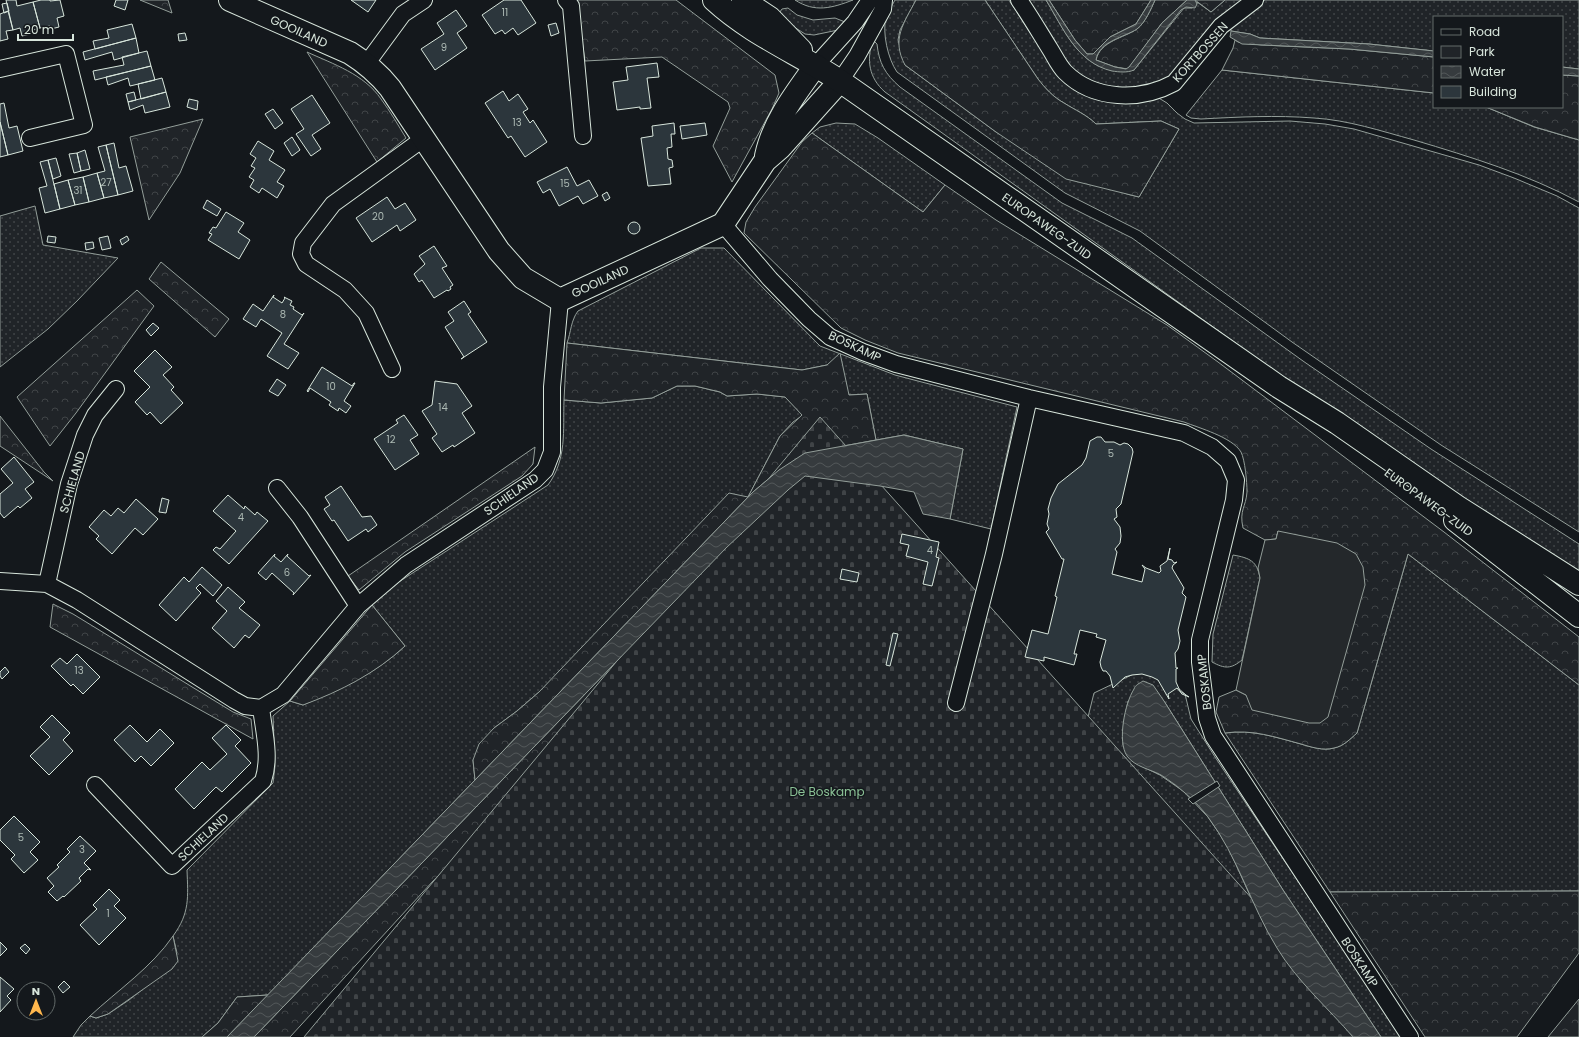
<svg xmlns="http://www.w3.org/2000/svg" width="1579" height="1037" viewBox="0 0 1579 1037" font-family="Poppins,sans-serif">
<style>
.green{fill:url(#green-dots);stroke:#939e99}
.forest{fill:url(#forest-crowns);stroke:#939e99}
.cemetery{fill:url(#cemetery-stones);stroke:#939e99}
.parking{fill:#24282b;stroke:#939e99}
.water{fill:url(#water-waves);stroke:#939e99}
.pier{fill:#14181c;stroke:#939e99}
.building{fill:#2c363c;stroke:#d8e6dc}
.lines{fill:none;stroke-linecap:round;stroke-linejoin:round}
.street-casing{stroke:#d8e6dc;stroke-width:18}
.secondary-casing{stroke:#d8e6dc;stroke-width:24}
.primary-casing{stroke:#d8e6dc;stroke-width:24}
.street{stroke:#14181c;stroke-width:16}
.secondary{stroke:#14181c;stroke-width:22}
.primary{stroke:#14181c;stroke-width:22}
.labels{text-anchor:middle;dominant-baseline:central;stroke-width:3;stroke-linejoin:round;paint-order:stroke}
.number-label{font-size:10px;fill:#adbab4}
.street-label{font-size:12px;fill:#d8e6dc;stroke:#14181c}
.park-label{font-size:12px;fill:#8ac095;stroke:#14181c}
</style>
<defs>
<pattern id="green-dots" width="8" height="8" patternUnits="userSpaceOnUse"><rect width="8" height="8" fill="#202428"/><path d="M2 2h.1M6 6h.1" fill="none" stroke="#404447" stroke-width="1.8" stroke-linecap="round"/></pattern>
<pattern id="forest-crowns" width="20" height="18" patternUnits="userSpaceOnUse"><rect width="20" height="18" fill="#202428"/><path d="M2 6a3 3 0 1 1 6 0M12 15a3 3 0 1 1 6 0" fill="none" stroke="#404447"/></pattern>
<pattern id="cemetery-stones" width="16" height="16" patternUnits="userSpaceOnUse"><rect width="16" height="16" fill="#202428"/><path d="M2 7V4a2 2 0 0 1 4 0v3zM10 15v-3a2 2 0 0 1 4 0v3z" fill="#404447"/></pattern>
<pattern id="water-waves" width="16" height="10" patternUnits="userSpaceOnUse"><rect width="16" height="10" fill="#363b3e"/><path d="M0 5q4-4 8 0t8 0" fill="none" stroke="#525759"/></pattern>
</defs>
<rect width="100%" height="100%" fill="#14181c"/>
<path class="green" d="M795,0H853C832,8 815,13 795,0Z
M895,0H916L900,30L898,40L905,65L996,132L1127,194L1139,197L1179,129L1161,121L1096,124C1087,115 1075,110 1064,103C1053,97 1045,88 1038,79L985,0H1009L1056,72L1090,97L1112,102L1157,97L1167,103L1177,113L1185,119L1194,123L1290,121L1325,124L1354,129L1479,165L1514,178L1557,196L1579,208V532L1441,445L1292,342L1140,231L1065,193L897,72C888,59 882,33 886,17C888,11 892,6 895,0Z
M1027,0H1046C1063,27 1077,64 1112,70C1120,71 1126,72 1134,70L1184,8H1192L1197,4V2L1211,12L1225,0H1245L1167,78C1155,85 1140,87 1126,88C1110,88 1092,84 1080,75C1061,61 1040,20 1027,0Z
M1265,0H1579V69L1562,67V17H1434V51L1369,44L1260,38L1250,34L1231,31L1230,25Z
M788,8L797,15L813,20L835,18L845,22L838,30L814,35L805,34L777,16L782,9Z
M873,40L877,44C879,63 885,74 900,87L1062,203L1132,238L1303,361L1431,449L1579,544V576L1315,400L885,92C869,78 866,60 873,40Z
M1222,70L1434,93V107H1486L1534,127L1579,140V202C1527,174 1471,157 1414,140C1381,131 1348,120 1314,118C1276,115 1238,117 1201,119L1191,118L1186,115Z
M836,123L855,124L878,138L945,185L923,212L812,133L820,127Z
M35,206L43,245L118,258L77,301L48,329L0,367V216Z
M701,248H724L820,346L895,375L1017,407L991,529L950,519L963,449L904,435L876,440L867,394L849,395L827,365L802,370L567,343C571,332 571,320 578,311Z
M677,386H695L720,392L727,396L757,394L785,397L803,415L793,422L780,436L748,497L539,692L517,711L494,728L473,760L475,780L268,995L237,997L218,1023L202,1037H73L81,1025L90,1016L96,1018L108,1014L129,1000L153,981L177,953L173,936C190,913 188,897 187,870L273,783L275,766L273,716L290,701L303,705C342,687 374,675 405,646L372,605L388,589L548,485C567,459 563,431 564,400L601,403L652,398Z
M1408,554L1579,685V891L1330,892L1225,733C1252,729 1275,737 1301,744C1311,747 1324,751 1334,748C1344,746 1350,739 1357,733Z
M1233,555C1250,558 1257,561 1260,578L1242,660C1231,669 1225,669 1212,662L1213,634Z
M1140,671L1160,672L1185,694L1191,719L1215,757L1402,1037H1381L1283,890L1164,701H1128L1124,721L1123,745L1139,765L1160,775L1183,791L1208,817L1227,845L1263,924L1074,773L1094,693Z"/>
<path class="forest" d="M140,0H168L172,13Z
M576,0H676L775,75L779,93L772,109L732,182L713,146L730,108L728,102L662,57L585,61Z
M916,0H985L1038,79C1045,88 1053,97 1064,103C1075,110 1087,115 1096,124L1161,121L1179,129L1139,197L1066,179L996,132L905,65C891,39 904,23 916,0Z
M1049,0H1151L1136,24L1110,37L1093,54H1087L1075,40Z
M1155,0H1187L1162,23L1128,69L1115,67L1096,60C1100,41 1124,38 1137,29C1145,23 1151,9 1155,0Z
M1195,0H1225L1211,12Z
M1235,40L1238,42L1261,45L1349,49L1434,57V93L1222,70L1233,48Z
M307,52C333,64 364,74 381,99C390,111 398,125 406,138L377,162Z
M1562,75L1579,76V140L1535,127L1486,107H1562Z
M203,119L180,173L149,220L130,137Z
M812,133L923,212L945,185L996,220L1167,325L1218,362L1444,532L1579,637V685L1408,554L1357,733C1350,739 1344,746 1334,748C1323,751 1311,747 1301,744C1275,737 1252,729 1225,733L1216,712L1219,697L1236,690L1246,695L1278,531L1276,539L1265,540L1243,528C1239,510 1246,507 1247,492C1247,482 1245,460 1241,452C1232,437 1199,428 1184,422L898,353L865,340L841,328L744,233L746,222L755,207L802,142Z
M161,262L229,319L215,337L149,279Z
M137,290L154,306L76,413L50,446L17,397Z
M567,343L802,370L827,365L840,353L849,395L867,394L876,440L805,453L779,470L753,492L475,780L473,760L479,744L494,728L517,711L539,692L729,493L748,497L780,436L802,415L785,397L757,394L727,396L720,392L695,386H677L652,398L601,403L564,400Z
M0,416L44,472L53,481L0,446Z
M535,447L533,464L522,476L405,552L359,590L348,576Z
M726,548L469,846L433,881L290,1037H254Z
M53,604L73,614L233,712L251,719L253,739L50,627Z
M372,605L405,646C376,673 341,691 303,705L290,701Z
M1579,891V953L1517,1037H1425L1330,892Z
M173,936L178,961L172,969L108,1014L96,1018L90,1016C118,990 152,967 173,936Z
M268,995L227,1037H202L218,1023L237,997Z
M1579,999V1037H1548Z"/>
<path class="cemetery" d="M820,417L1376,1037H304Z"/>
<path class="parking" d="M1278,531L1337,543L1356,554L1363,567L1365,585L1328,717L1320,723H1309L1252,710L1246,695L1236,690L1260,578L1258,568L1265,540L1276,539Z"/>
<path class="water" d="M1046,0H1049L1075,40L1087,54H1093L1110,37L1136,24L1151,0H1155C1151,9 1145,23 1137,29C1125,37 1099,41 1096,60L1115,67L1126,69L1129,67L1162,23L1187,0H1195L1197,4L1195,8L1186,7L1181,10L1134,70C1127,73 1119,72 1112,71C1077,63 1063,28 1046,0Z
M1231,31L1250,34L1260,38L1369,44L1434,51V57L1349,49L1242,44L1230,37Z
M1562,67L1579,69V76L1562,75Z
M904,435L963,449L950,519L923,514L914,492L880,486L805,476L788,490L726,548L254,1037H227L753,492L779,470L805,453Z
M1143,681L1153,685L1164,701L1283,890L1381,1037H1353C1328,1008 1297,981 1277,948C1251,906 1238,857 1208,817C1196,801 1178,786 1161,775C1150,769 1135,767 1127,756C1117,741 1125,703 1134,689C1135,685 1140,683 1143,681Z"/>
<path class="pier" d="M1217,781L1220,786L1193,804L1188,799Z"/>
<path class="building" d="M6,0H16L17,6L33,2L40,28L30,31V34L22,36L20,28L13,30Z
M41,0H50V1L60,0L64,16L57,18L59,27L51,29L50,26L40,28L33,2Z
M116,0H128L125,10L114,6Z
M351,0H376L368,12Z
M504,0H521L536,23L518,35L513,28L505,34L502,30L495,34L482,15Z
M7,3L9,11L4,13L2,4Z
M456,10L467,26L457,33L467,48L435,70L421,49L444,34L437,23Z
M8,11L13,30L6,31L8,39L0,41V14Z
M556,23L559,33L551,36L548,25Z
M132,24L136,38L95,49L93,41L109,38L107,30Z
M185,33L187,40L179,41L178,34Z
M136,38L139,53L114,60L112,52L85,60L83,52Z
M147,51L151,66L95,80L93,71L124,65L122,57Z
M657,63L659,77L647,78L651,108L640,109V107L617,110L613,82L628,80L626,67Z
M151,66L155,80L130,86L128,78L108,85L106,77Z
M162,78L166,92L141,99L138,84Z
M503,91L509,101L518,94L528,109L523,112L530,123L533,120L547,142L525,157L511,136L508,138L485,103Z
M134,92L136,100L128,102L126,94Z
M166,92L170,107L145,113L143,105L130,110L128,102Z
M312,95L330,123L312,135L321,149L311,156L296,134L304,129L291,109Z
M189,99L198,101L197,110L187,107Z
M4,103L9,128L17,126L23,151L8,155L0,122V104Z
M273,109L283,123L275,129L265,114Z
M0,122L8,155L0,157Z
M674,123L675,134H671L672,147L667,148L668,159L672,160L673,167L669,168L671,184L648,186L641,138L653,136L652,126Z
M705,123L707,135L682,139L680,126Z
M292,137L300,150L292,156L284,143Z
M258,141L274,151L269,160L285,170L277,182L284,186L277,198L262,188L259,193L250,187L254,180L249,177L255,168L251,166L256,158L250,154Z
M114,143L119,168L126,166L133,191L118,195L106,145Z
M106,145L118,195L104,198L97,173L105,171L98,147Z
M85,150L90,169L81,171L77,153Z
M77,153L81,171L74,173L69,154Z
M56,158L61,176L53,179L48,160Z
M48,160L60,209L45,213L39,188L47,186L40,162Z
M567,167L577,186L589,180L598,196L583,204L578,196L559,206L550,189L543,193L537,182Z
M97,173L104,198L89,202L83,177Z
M83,177L89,202L75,205L68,180Z
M68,180L75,205L60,209L54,184Z
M607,192L610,198L605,201L602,195Z
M387,197L395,209L405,203L416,220L400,231L397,225L372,242L356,218Z
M207,200L221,209L217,216L203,208Z
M226,212L244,223L238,232L250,240L239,259L208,240L212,234L209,233L213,227L216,228Z
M628 228a6 6 0 1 1 12 0a6 6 0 1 1-12 0Z
M48,236L56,237L55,243L47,242Z
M108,236L111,248L102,250L99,238Z
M127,236L129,240L122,245L120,240Z
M93,242L94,248L86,250L85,243Z
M434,246L447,266L442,268L453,285L450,287L451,289L448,291L447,290L434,298L422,280L419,282L414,274L425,264L419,256Z
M274,295L273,297L282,303L285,298L284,297L292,301L290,305L294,307L293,309L302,315L304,313L284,344L299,353L288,369L267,356L282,333L261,319L256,327L243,319L253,304L263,311Z
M464,301L471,312L468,314L487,342L461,359L464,357L445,327L454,321L448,312Z
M153,323L159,328L151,336L146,330Z
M155,350L172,367L163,375L174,387L171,390L183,403L161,424L150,412L147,415L135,402L150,387L134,371Z
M322,367L352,386L354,383H355L344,401L351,406L346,413L339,408L338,411L329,405L331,402L310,388L308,392L307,391Z
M277,379L286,385L278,396L269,391Z
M435,381L457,384L472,406L462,413L475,433L454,447L453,445L442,452L432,438L437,434L422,411L432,405Z
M404,415L418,435L410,440L419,454L395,470L374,439L398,423L396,420Z
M1097,437H1101L1105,442H1114L1120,445L1124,443L1128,444L1132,448L1133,452L1121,504L1116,509L1117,517L1114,519L1120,527L1121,536L1120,543L1115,549L1117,552L1112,574L1142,582L1145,569L1142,565L1146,568L1159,573L1161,571L1160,566L1167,561L1170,548L1168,559L1172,560L1174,563L1177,562L1173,565L1172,568L1184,588L1182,593L1186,597L1178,630L1180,641L1178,649L1175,653L1176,668H1178L1176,669V682L1180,691L1189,697L1182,694L1177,688L1168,694L1169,699L1158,680L1152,677L1142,674L1132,675L1125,677L1113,688L1110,676L1106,671H1103L1101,667L1100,662L1106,640L1096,637L1097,634L1080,630L1074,654H1077L1074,665L1044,657V661L1025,657L1032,630L1048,634L1057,597L1055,596L1064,559H1062L1046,532L1049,529L1047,524L1049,514L1048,509L1051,498L1058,484L1082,465L1086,458L1090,441Z
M14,457L34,482L25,489L32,498L20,508L18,506L4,518L0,513V494L13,483L1,469Z
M341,486L362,517L371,516L377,525L368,532L366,529L348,541L334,520L332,521L324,509L330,505L325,497Z
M228,495L244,509L245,506L255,515L257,512L268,521L229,564L213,550L216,547L220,549L236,531L213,511Z
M162,498L169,500L166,513L159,512Z
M136,499L158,519L143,535L135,528L112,554L96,539L99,536L89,527L104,510L111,516L118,508L124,513Z
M902,534L939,542L936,557L939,558L932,586L923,584L928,562L906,556L909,545L900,543Z
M275,554L274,556L281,562L288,554L287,556L309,576L311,575L293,595L294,593L272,573L266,580L258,573Z
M202,567L222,585L213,596L200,584L196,588L201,593L176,621L159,605L184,577L189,582Z
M842,569L859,573L857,582L840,579Z
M228,587L245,602L239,608L260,625L249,638L245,635L234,648L212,628L227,611L216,601Z
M893,633L898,634L890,666L886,665Z
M77,654L100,677L83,694L73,684L71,686L51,666L60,658L67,664Z
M5,667L9,672L2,679L0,676V672Z
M52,715L70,733L63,740L73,751L49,775L30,756L50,737L40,727Z
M130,725L147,742L160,729L174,743L151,766L141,756L135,762L114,740Z
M226,725L241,740L235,746L251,763L222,792L216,787L194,809L175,789L202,762L210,770L227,754L212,738Z
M14,816L40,842L30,852L38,860L24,873L11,859L15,855L0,840V830Z
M80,836L96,851L84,863L91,870L88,869L79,878L81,881L64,897L63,896L57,901L48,892L54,886L47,878L59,867L57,865L70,852L67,849Z
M109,889L120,900L114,906L126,918L99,945L80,925L97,909L93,905Z
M0,942L7,949L0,956Z
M25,944L30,949L26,954L20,948Z
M0,977L14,989L7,996L11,1000L0,1012Z
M64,981L70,987L63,993L58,987Z"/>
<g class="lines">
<defs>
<path id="street" d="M566,0L571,6L583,136
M1019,0C1030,16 1040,33 1050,49C1055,57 1059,66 1065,72C1094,101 1141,101 1174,83L1221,26L1255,0
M367,63L403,14L424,0
M816,65L855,22L870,0
M0,69L66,54L84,125L30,138
M840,81L857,56L883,9L884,0
M723,224L770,279L809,319L830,337L863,352L896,364L1029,398L1184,433L1212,447L1228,461L1236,480L1234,500L1200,640V662L1207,718L1213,736L1223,751L1410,1037
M392,369L366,313L345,290L306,264L301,254L303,243L333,204L423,139
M277,488L300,517L358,606
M0,581L47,584L77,600L234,700L245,706L261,708L283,695L358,606L406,565L535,480L545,470L552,452V387L560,300
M47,584L69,484L85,435L95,415L116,389
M956,703L994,554L1029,398
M95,785L172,866L263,781C271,757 264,732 261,708"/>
<path id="secondary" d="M230,0L350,53C366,63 378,73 390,88L499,251L523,278L560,300L723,224L765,161L780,148L840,81
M766,156C773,122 796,93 816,65"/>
<path id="primary" d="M714,0C752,35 798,53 840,81L1279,387L1337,423L1458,507L1579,584
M743,0L770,18L801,50
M1455,520L1579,616"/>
</defs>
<use href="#street" class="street-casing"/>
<use href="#secondary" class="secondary-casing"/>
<use href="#primary" class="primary-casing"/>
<use href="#street" class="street"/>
<use href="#secondary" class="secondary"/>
<use href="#primary" class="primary"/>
</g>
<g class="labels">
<g class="number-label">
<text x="505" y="12">11</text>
<text x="444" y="47">9</text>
<text x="517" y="122">13</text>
<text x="106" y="182">27</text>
<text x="565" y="183">15</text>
<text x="78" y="190">31</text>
<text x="378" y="216">20</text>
<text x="283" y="314">8</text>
<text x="331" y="386">10</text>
<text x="443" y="407">14</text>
<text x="391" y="439">12</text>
<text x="1111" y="453">5</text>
<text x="241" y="517">4</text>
<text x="930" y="550">4</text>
<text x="287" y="572">6</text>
<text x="79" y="670">13</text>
<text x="21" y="837">5</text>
<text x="82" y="849">3</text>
<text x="108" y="913">1</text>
</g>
<g class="street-label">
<text transform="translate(299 31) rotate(24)">GOOILAND</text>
<text transform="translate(1200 52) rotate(-48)">KORTBOSSEN</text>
<text transform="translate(1047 226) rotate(35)">EUROPAWEG-ZUID</text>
<text transform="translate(600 281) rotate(-25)">GOOILAND</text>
<text transform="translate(855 346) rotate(25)">BOSKAMP</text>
<text transform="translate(72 482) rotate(-74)">SCHIELAND</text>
<text transform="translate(511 494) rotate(-35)">SCHIELAND</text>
<text transform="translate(1429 502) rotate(36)">EUROPAWEG-ZUID</text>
<text transform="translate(1204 682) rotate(-96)">BOSKAMP</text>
<text transform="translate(203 837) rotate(-43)">SCHIELAND</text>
<text transform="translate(1360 962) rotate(57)">BOSKAMP</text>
</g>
<g class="park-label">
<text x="827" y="791">De Boskamp</text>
</g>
</g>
<rect x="1433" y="16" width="130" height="92" fill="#14181c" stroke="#626a69"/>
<rect x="1441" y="29" width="20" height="6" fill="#14181c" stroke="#626a69"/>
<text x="1469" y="36" font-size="12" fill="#d8e6dc">Road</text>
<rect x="1441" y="46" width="20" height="12" fill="#202428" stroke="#626a69"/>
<text x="1469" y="56" font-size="12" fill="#d8e6dc">Park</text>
<rect x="1441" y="66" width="20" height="12" fill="url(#water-waves)" stroke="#626a69"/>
<text x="1469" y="76" font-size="12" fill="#d8e6dc">Water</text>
<rect x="1441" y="86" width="20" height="12" fill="#2c363c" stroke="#626a69"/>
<text x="1469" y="96" font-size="12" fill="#d8e6dc">Building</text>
<g transform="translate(36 1001)"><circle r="19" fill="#14181c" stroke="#626a69"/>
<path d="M0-3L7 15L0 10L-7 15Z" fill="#ffb74d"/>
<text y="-6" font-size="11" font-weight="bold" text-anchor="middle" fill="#d8e6dc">N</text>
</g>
<path d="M18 34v6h55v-6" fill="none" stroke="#d8e6dc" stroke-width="2"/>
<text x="24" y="34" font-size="12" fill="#d8e6dc" stroke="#14181c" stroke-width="3" paint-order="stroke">20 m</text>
</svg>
